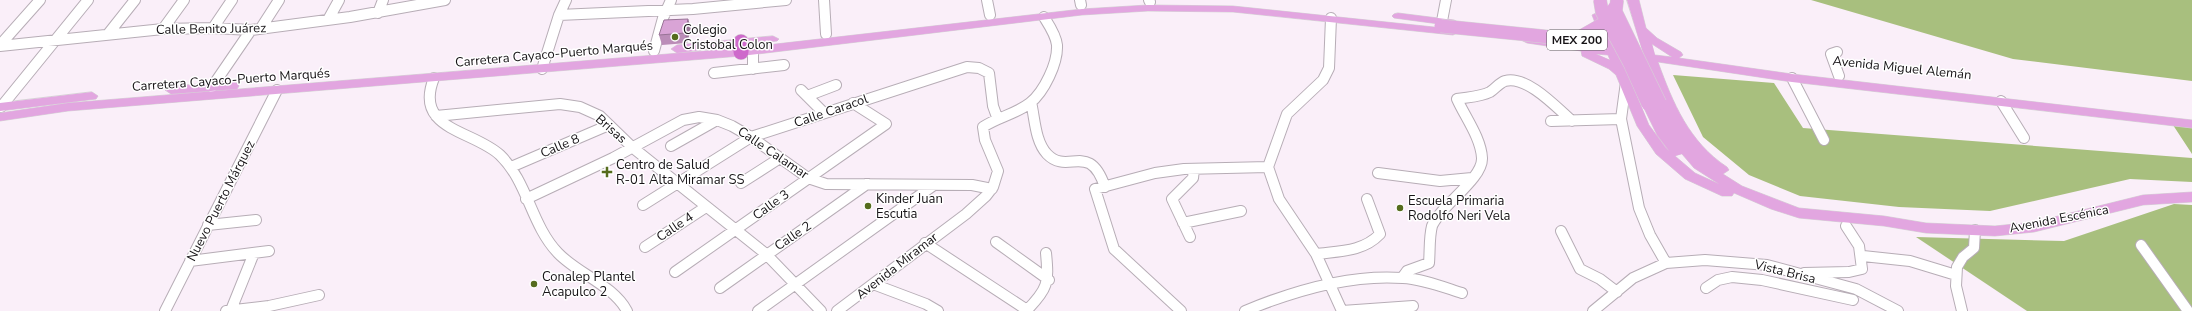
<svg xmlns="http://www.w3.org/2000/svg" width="2192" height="311" viewBox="0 0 2192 311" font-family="'Nunito Sans',sans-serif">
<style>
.forest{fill:#a8bf7e}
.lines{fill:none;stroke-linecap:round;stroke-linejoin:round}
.minor-casing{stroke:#b7adb6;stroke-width:12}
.major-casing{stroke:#d5d5d5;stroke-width:1}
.highway-casing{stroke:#d5d5d5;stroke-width:16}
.minor{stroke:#fff;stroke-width:10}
.major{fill:#e2a6e0;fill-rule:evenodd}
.highway{stroke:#ce6acb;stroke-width:15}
.major-bridge-casing{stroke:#d5d5d5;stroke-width:14;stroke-linecap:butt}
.major-bridge{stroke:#e2a6e0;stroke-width:13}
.wall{fill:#bb8db8}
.shaded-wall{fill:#987396}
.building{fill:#d9a4d6;stroke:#987396}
.poi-dot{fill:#556c1d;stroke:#fff;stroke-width:1.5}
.labels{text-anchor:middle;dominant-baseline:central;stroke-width:3;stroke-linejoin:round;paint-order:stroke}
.shield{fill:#fff;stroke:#5c5a5c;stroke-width:1}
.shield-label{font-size:12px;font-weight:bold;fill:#161316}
.street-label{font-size:13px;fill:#161316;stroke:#fff}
.poi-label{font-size:13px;fill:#161316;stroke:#fff;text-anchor:start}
</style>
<rect width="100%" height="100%" fill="#faeff9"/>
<path class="forest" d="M1811,0H2192V81L2013,59Z
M1673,75L1774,83L1803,128L2192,158V182L2130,179L1990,211L1899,207L1800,196L1749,175L1703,137Z
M2173,125L2192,128V154Z
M2174,204L2192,205V311H2027L1916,237L2064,241Z"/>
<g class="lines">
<defs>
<path id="minor" d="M824,0L826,34
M987,0L990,15
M1080,0L1081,5
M1149,0L1150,2
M378,13L383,0
M559,15L693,9L786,0
M1331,18L1329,68L1323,80L1287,114L1268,167L1279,199L1316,254L1342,311
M328,20L339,0
M1442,21L1446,0
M213,28L232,0
M261,28L279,0
M163,29L184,0
M108,34L135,0
M0,45L40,0
M0,46L163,29L213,28L251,30L350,17L445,0
M654,51L663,18L671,0
M753,51V69
M1837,52L1831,54L1839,76
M542,69L559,15L566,0
M714,73L784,65
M434,78C413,130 473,130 500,155C528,182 531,225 558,253C578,274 613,285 627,311
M1792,78L1824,140
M1626,82L1621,119L1639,208L1650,235L1666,263
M212,87L251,30
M801,90L824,113
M807,96L836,85
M2001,101L2024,138
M1031,102C1035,119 1035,141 1047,154C1068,176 1089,140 1105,187
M1,107L88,0
M436,116L560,104L580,107L600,116L632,147L766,254L821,311
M1551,121L1621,119
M671,146L717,120
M511,167L609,125
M1378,173L1440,181L1472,178
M741,183L780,158
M526,199L613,158L683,120L699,117L717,120L732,126L751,137L808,178L826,184L972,185L992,189
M643,205L751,137L967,67L979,68L989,73L993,106L997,117
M1183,223L1241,211
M208,225L256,220
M1561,231L1580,269L1600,279L1617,292
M1190,237L1172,199L1193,178L1194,169
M996,242L1049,280
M925,243L1027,310
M2141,245L2188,311
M645,247L706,207
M1316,254C1339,251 1363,252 1380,234L1367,199
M1863,256L1910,261L1956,275
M190,261L269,251
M675,272L886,124L853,103
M1804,273L1849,272L1862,269L1859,246L1846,226
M1402,278L1407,271L1429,263C1430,252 1429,237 1432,226C1440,206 1483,179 1482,158C1481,138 1465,117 1457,99C1468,97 1480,97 1490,92C1495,89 1499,83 1505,81C1527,75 1557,108 1572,121
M873,284L926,304L938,311
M720,288L867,184
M1706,288L1718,280L1732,277L1762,280L1853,300
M231,310L254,253
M165,311L277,90
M226,311L269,306L319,295
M758,311L934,185
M837,311L966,214L986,196L993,187L998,171L985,140L983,127C998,117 1016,114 1030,103C1044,92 1058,63 1057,45C1056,35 1049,25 1044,17
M1026,311C1048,289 1049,283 1046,253
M1181,311L1114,249L1095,189L1155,173L1184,169L1268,167
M1245,311C1293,291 1351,274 1403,278C1423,279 1443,287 1462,293
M1342,311L1413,306
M1593,311L1633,278L1666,263L1705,260L1767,265L1856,289L1898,311
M1962,311L1956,286L1957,267L1963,257L1974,248L1975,230"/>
<path id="major" d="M1627,0H1639L1646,28L1657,38L1681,52L1683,55L1679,58L1792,74L2192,120V128L1792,82L1658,62C1673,103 1689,142 1727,167L1729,170L1723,174L1742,186L1799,208L1884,216L1926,223L1995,226L2034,222L2143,195L2192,192V202L2143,205L2034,232L1995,236L1926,233L1884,226L1799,218L1771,209L1734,193L1732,196H1722L1685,179L1656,154L1637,126L1616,75L1609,69L1582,56L1581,51L1527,43L1521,40L1527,37L1605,48L1592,15L1598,12L1604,15L1618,49L1643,53ZM1652,44L1672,57L1655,55ZM1596,54L1608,55L1610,60ZM1621,57L1646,61L1661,99L1656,100L1655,105L1652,101L1648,100L1642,104L1657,135L1669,151L1666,148L1649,125ZM1682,154L1694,168L1719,184L1695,173L1675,156Z
M1148,5L1233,6L1453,29L1459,32L1453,35L1233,12L1148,11L1082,15L741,56L68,111L0,121V113L68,103L741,48L1082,9Z
M1398,13L1454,20L1460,23L1454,26L1394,18L1392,16L1394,14Z
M773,36L779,39L777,41L677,53L671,49L677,45Z
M233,82L237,83L239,86L237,89L171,94L165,90L171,86Z
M92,92L98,96L96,99L0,111V103Z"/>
<path id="highway" d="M741,42V52"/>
</defs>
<use href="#minor" class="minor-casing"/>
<use href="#major" class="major-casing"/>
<use href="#highway" class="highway-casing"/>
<use href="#minor" class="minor"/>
<use href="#major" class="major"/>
<use href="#highway" class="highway"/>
<defs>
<path id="major-bridge" d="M1600,0L1602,12L1630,64L1648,104
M1614,8L1660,103
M1441,26L1560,38L1580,37L1615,17L1617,0"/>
</defs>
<use href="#major-bridge" class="major-bridge-casing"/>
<use href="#major-bridge" class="major-bridge"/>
</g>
<path class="wall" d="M688,19L691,28L687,43L662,45L659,35Z"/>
<path class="shaded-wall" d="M688,19L691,28L687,43L685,33Z"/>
<path class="building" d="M688,19L685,33L659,35L664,20Z"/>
<g class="poi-dot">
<circle cx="675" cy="37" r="4"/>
<path d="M605 166h4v4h4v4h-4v4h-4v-4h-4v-4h4z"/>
<circle cx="868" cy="206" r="4"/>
<circle cx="1400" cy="208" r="4"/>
<circle cx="534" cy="284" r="4"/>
</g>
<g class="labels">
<rect class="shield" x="1547" y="30" width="60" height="20" rx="3"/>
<g class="shield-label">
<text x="1577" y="40">MEX 200</text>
</g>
<g class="street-label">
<text transform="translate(211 29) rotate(-1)">Calle Benito Juárez</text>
<text transform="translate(554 54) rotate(-5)">Carretera Cayaco-Puerto Marqués</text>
<text transform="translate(1902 68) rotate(6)">Avenida Miguel Alemán</text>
<text transform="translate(231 80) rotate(-4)">Carretera Cayaco-Puerto Marqués</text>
<text transform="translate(831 111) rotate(-19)">Calle Caracol</text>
<text transform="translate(611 129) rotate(41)">Brisas</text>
<text transform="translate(560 146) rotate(-23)">Calle 8</text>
<text transform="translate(773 153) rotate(34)">Calle Calamar</text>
<text transform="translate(221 201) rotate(-63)">Nuevo Puerto Márquez</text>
<text transform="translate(771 205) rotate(-36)">Calle 3</text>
<text transform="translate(2059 219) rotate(-11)">Avenida Escénica</text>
<text transform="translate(675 227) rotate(-34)">Calle 4</text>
<text transform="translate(793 236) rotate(-34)">Calle 2</text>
<text transform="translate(897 266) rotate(-38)">Avenida Miramar</text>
<text transform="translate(1785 272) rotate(14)">Vista Brisa</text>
</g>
<g class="poi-label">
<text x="683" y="30">Colegio<tspan x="683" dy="15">Cristobal Colon</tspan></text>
<text x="616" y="165">Centro de Salud<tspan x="616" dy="15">R-01 Alta Miramar SS</tspan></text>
<text x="876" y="199">Kinder Juan<tspan x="876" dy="15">Escutia</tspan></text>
<text x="1408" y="201">Escuela Primaria<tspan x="1408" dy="15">Rodolfo Neri Vela</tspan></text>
<text x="542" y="277">Conalep Plantel<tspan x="542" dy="15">Acapulco 2</tspan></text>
</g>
</g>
</svg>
